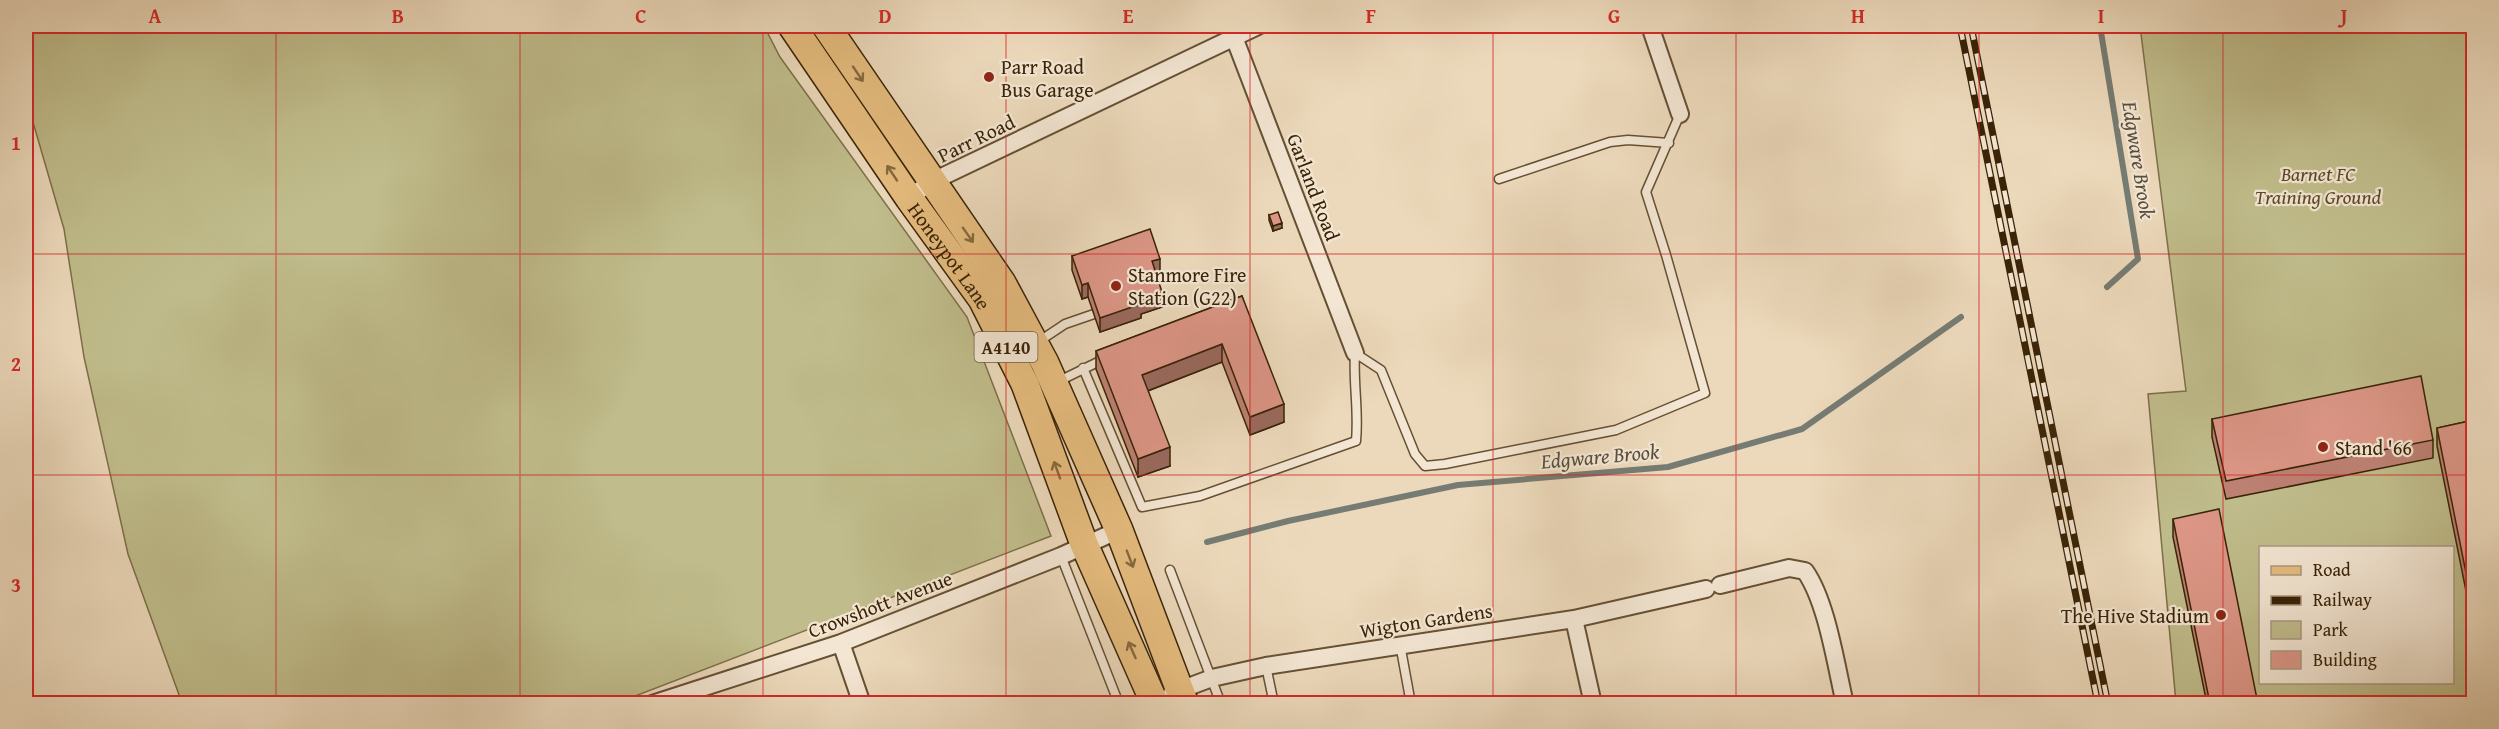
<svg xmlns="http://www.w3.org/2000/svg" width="2499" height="729" viewBox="0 0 2499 729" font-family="'Gentium Book Plus',serif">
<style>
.green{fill:#c0bc8b;stroke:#7c7049;stroke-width:1.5;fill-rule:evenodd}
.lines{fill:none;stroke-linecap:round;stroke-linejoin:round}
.stream{stroke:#767c73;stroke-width:6}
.service-casing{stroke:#665034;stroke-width:11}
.minor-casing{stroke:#665034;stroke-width:20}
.primary-casing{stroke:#392307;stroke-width:30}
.service{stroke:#f3e6d3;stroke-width:8}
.minor{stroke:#f3e6d3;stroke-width:16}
.primary{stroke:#e6bc7e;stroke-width:27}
.rail-casing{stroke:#392307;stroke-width:7}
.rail{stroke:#f3e6d3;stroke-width:4.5;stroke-dasharray:14;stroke-linecap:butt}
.wall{fill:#bd8173;stroke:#392307;stroke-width:1.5}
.shaded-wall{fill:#9a695e;stroke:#392307;stroke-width:1.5}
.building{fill:#dc9686;stroke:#392307;stroke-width:1.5}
.oneway{stroke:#87683d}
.grid{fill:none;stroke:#d62828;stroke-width:1.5;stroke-opacity:0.55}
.poi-dot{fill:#8f2418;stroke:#f3e6d3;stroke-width:2}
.labels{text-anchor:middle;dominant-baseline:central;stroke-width:4.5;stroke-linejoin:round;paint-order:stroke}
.shield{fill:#f3e6d3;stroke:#715e44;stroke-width:1.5}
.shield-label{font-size:18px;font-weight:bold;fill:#392307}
.poi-label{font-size:20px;fill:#392307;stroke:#f3e6d3;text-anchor:start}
.street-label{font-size:20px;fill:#392307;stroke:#f3e6d3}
.park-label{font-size:20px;font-style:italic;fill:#5b4928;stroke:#f3e6d3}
.water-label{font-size:21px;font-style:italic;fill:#574f3d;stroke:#f3e6d3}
.neatline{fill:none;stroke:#d62828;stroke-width:2}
.grid-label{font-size:20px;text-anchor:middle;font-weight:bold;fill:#d62828}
</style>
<rect width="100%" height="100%" fill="#ecd9bb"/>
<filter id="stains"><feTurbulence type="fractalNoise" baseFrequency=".00333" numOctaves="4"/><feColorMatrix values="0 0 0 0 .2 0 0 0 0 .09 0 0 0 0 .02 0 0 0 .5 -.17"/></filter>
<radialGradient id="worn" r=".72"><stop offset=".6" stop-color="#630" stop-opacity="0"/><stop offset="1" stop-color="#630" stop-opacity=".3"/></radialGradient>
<path class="green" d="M26,26H764L780,57L967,317L1051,536L617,703H182L128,554L84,357L64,229L26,98Z
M2140,26H2473V703H2176L2148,394L2186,391ZM2260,548H2452V682H2260Z"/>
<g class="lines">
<path class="stream" d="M2100,26L2138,259L2107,287
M1207,542L1288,521L1458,485L1668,467L1802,429L1961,317"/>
<defs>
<path id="service" d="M1499,179L1610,142L1628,140L1669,143
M1038,342L1065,324L1094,314
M1355,353L1381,370L1415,454L1425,466L1445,464L1616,430L1705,393L1666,255L1646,192L1680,114
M1083,368L1142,507L1200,496L1356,441C1359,411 1353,383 1355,353
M1057,382L1102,360
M1061,556L1119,704
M1170,570L1221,704
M1400,644L1411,704
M1266,666L1274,704"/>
<path id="minor" d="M1650,26L1680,114
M1234,37L1355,353
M909,198L931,182L1258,26
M1720,585L1789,568L1805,571C1827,602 1836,666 1845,704
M1574,619L1593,704
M841,643L862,704
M1172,693L1212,678L1266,666L1574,619L1706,589
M652,704L841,643L1061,556L1119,530"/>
<g id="primary">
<path id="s1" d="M792,26L909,198L982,299L1025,384L1084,544L1155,704"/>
<path d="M826,26L1002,283L1045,363L1119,530L1185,704"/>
</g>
</defs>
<use href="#service" class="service-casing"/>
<use href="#minor" class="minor-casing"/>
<use href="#primary" class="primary-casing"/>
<use href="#service" class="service"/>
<use href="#minor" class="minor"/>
<use href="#primary" class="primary"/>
<defs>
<path id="rail" d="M1960,26L2098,704
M1971,26L2108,704"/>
</defs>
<use href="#rail" class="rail-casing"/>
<use href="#rail" class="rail"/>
</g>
<path class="wall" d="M1269,215L1282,228L1273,231L1269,220Z
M1072,256L1160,273L1156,274L1162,307L1141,314V318L1100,332L1088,297L1082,299L1072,270Z
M1242,296L1284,422L1250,435L1222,362L1148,391L1170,466L1138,477L1096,369V351Z
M2212,419L2433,440V458L2226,499L2212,437Z
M2474,420V631L2437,446V428Z
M2173,519L2258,704H2207L2173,537Z"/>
<path class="shaded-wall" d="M1282,223V228L1273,231V226Z
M1160,259V273L1152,275V261Z
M1088,283V297L1082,299V285Z
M1162,292V307L1141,314V318L1100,332V318L1139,301Z
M1222,344V362L1142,393V375Z
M1284,404V422L1250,435V417Z
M1170,447V466L1138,477V459Z"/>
<path class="building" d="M1278,212L1282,223L1273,226L1269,215Z
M1150,229L1160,259L1152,261L1162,292L1139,301L1141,304L1100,318L1088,283L1082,285L1072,256Z
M1242,296L1284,404L1250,417L1222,344L1142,375L1170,447L1138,459L1096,351Z
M2421,376L2433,440L2226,481L2212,419Z
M2474,420V613L2437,428Z
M2219,509L2258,704H2210L2173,519Z"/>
<defs><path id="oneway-shaft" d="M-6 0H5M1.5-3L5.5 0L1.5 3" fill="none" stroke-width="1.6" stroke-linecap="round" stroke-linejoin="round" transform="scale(1.5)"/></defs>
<g class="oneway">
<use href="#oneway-shaft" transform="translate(858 74) rotate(56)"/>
<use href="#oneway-shaft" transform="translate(892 173) rotate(-124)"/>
<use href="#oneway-shaft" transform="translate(968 235) rotate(55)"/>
<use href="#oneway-shaft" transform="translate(1057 470) rotate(-110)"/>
<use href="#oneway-shaft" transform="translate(1130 559) rotate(69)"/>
<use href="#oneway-shaft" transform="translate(1132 650) rotate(-114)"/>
</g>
<path class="grid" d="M276,26V704M520,26V704M763,26V704M1006,26V704M1250,26V704M1493,26V704M1736,26V704M1979,26V704M2223,26V704M26,254H2474M26,475H2474"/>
<g class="poi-dot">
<circle cx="989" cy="77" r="6"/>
<circle cx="1116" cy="286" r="6"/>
<circle cx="2323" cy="447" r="6"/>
<circle cx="2221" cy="615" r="6"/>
</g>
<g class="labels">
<rect class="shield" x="974.5" y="332" width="63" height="30" rx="4.5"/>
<g class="shield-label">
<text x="1006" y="347">A4140</text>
</g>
<g class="poi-label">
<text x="1001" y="66">Parr Road<tspan x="1001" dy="23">Bus Garage</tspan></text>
<text x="1128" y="274">Stanmore Fire<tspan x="1128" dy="23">Station (G22)</tspan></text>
<text x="2335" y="447">Stand '66</text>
<text x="2209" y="615" text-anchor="end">The Hive Stadium</text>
</g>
<g class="street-label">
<text transform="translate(976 138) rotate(-26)">Parr Road</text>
<text transform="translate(1314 187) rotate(69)">Garland Road</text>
<text stroke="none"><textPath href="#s1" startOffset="279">Honeypot Lane</textPath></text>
<text transform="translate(880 604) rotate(-21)">Crowshott Avenue</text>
<text transform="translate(1426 620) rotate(-9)">Wigton Gardens</text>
</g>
<g class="park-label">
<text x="2318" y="173">Barnet FC<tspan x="2318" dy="23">Training Ground</tspan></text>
</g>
<g class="water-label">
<text transform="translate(2139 160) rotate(81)">Edgware Brook</text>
<text transform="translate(1600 456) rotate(-5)">Edgware Brook</text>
</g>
</g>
<rect width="2499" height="729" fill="none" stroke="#ecd9bb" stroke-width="66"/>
<rect x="2259" y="546" width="195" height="138" fill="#f3e6d3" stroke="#a99881" stroke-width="1.5"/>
<rect x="2271" y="566" width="30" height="9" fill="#e6bc7e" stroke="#a99881" stroke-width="1.5"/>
<text x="2313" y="576" font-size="18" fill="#392307">Road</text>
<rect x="2271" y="596" width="30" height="9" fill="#392307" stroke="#a99881" stroke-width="1.5"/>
<text x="2313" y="606" font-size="18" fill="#392307">Railway</text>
<rect x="2271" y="621" width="30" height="18" fill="#c0bc8b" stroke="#a99881" stroke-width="1.5"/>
<text x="2313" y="636" font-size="18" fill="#392307">Park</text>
<rect x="2271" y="651" width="30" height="18" fill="#dc9686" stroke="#a99881" stroke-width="1.5"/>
<text x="2313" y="666" font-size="18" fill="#392307">Building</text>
<rect x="33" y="33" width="2433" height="663" class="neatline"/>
<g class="grid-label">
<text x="155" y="23">A</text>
<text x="398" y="23">B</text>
<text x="641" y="23">C</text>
<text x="885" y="23">D</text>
<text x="1128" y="23">E</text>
<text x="1371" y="23">F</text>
<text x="1614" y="23">G</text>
<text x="1858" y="23">H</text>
<text x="2101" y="23">I</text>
<text x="2344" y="23">J</text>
<text x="16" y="150">1</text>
<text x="16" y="371">2</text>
<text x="16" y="592">3</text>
</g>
<rect width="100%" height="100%" filter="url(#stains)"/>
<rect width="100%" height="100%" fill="url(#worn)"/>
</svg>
